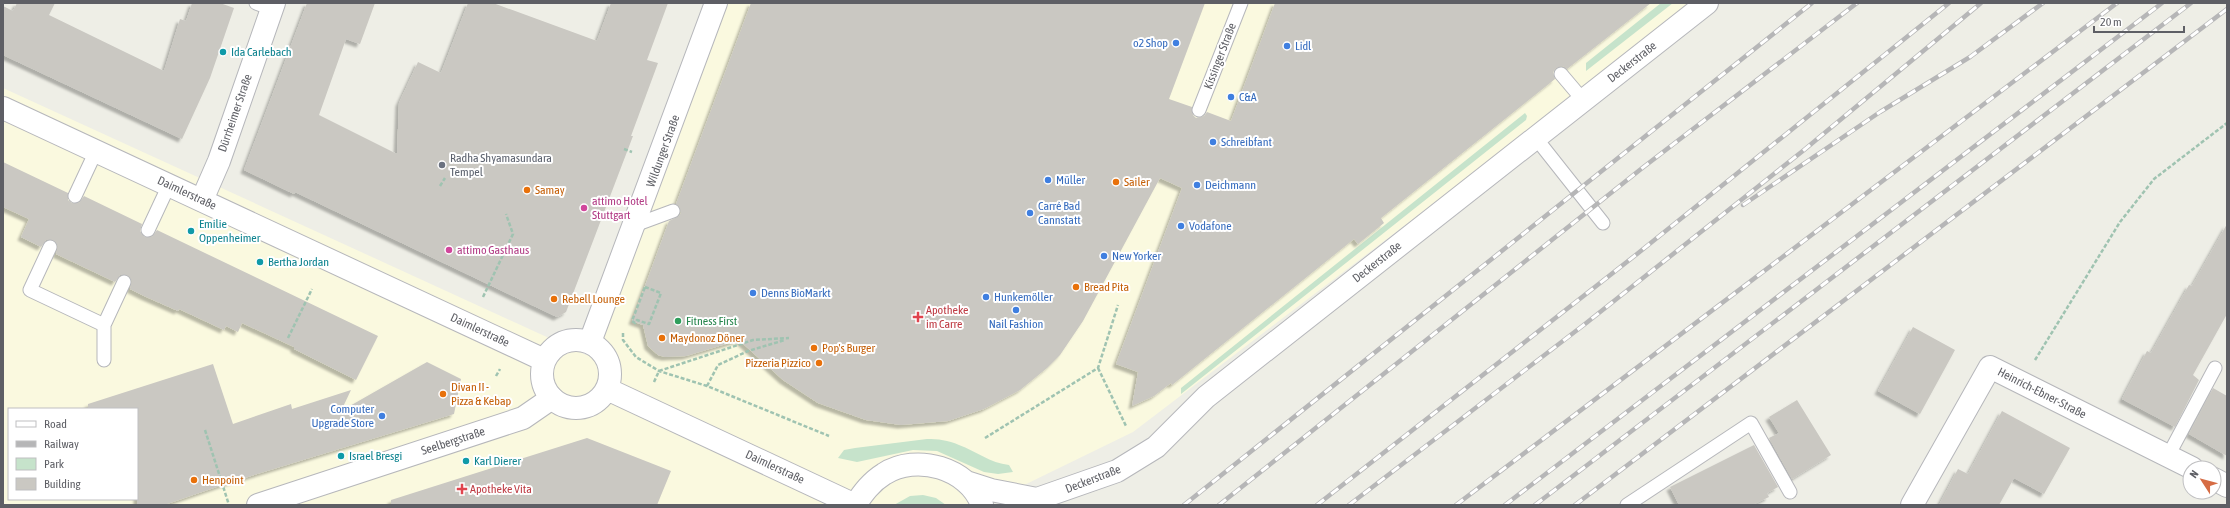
<svg xmlns="http://www.w3.org/2000/svg" width="2230" height="508" viewBox="0 0 2230 508" font-family="'Asap Condensed',sans-serif">
<style>
.commercial{fill:#faf9df;fill-rule:evenodd}
.green{fill:#c6e3cb}
.building{fill:#cac8c2;filter:url(#shadow)}
.lines{fill:none;stroke-linecap:round;stroke-linejoin:round}
.service-casing{stroke:#b6b7bb;stroke-width:15}
.minor-casing{stroke:#b6b7bb;stroke-width:24}
.tertiary-casing{stroke:#b6b7bb;stroke-width:24}
.path{stroke:#9fc3b1;stroke-width:2.5;stroke-dasharray:4 2;stroke-linecap:butt}
.service{stroke:#fff;stroke-width:13}
.minor{stroke:#fff;stroke-width:22}
.tertiary{stroke:#fff;stroke-width:22}
.rail-casing{stroke:#b6b6b7;stroke-width:4.5}
.rail{stroke:#fff;stroke-width:3;stroke-dasharray:9;stroke-linecap:butt}
.shop-dot{fill:#3f7fe0;stroke:#fff;stroke-width:1.5}
.culture-dot{fill:#0f9aa8;stroke:#fff;stroke-width:1.5}
.worship-dot{fill:#6b7280;stroke:#fff;stroke-width:1.5}
.food-dot{fill:#e8710a;stroke:#fff;stroke-width:1.5}
.hotel-dot{fill:#d1479c;stroke:#fff;stroke-width:1.5}
.health-dot{fill:#e0444e;stroke:#fff;stroke-width:1.5}
.leisure-dot{fill:#2e9e5b;stroke:#fff;stroke-width:1.5}
.labels{text-anchor:middle;dominant-baseline:central;stroke-width:4;stroke-linejoin:round;paint-order:stroke}
.shop-label{font-size:12px;fill:#366cbe;stroke:#fff;text-anchor:start}
.culture-label{font-size:12px;fill:#0d838f;stroke:#fff;text-anchor:start}
.street-label{font-size:12px;fill:#5e5f65;stroke:#fff}
.worship-label{font-size:12px;fill:#5b616d;stroke:#fff;text-anchor:start}
.food-label{font-size:12px;fill:#c56008;stroke:#fff;text-anchor:start}
.hotel-label{font-size:12px;fill:#b23c85;stroke:#fff;text-anchor:start}
.health-label{font-size:12px;fill:#be3a42;stroke:#fff;text-anchor:start}
.leisure-label{font-size:12px;fill:#27864d;stroke:#fff;text-anchor:start}
</style>
<defs>
<filter id="shadow"><feDropShadow dx="-3.5" dy="3.5" stdDeviation="1" flood-color="#0004"/></filter>
</defs>
<rect width="100%" height="100%" fill="#eeeee6"/>
<path class="commercial" d="M718,3H1697L1133,432L983,505H3V88L586,355ZM9,409H137V499H9Z"/>
<path class="green" d="M1661,3H1673L1586,71V63Z
M1525,113L1527,116L1526,120L1181,394V388Z
M927,439C938,439 948,440 959,445C976,451 990,463 1009,465L1013,472L998,474L984,472L937,451L913,450L857,462L838,458L844,450L855,448Z
M923,495L936,498L946,505H894L910,496Z"/>
<path class="building" d="M17,3H55L49,15L164,71L180,19L186,21L192,3H220L234,8L210,78L182,139L3,55V6L13,11Z
M307,3H375L360,44L346,39L319,115L397,154L399,103L418,62L441,73L468,3H493L597,41L611,3H668L647,60L658,63L631,136H633L566,312L557,317L295,192L294,194L244,170Z
M751,3H1205L1169,99L1192,107L1193,115L1196,118L1204,116L1207,112L1231,121L1275,3H1651L1567,69L1563,66L1556,68L1553,72L1555,79L1381,218L1384,223L1358,244L1354,239L1172,385L1171,383L1154,396L1132,406L1138,372L1116,364L1182,188L1160,178L1083,321L1060,355L1047,368L1020,390L984,409L948,421L901,425L866,420L818,403L783,380L739,340L686,356L665,357L658,355L648,346L643,325L632,321L669,221L679,216L681,213L680,208L676,204Z
M3,162L68,193V200L72,203H79L84,196L142,224L140,231L145,237H152L157,230L378,336L356,380L294,349V347L242,323L238,332L226,326L224,330L179,309L178,311L144,296L130,289L132,281L127,275H120L115,282L56,254L58,246L53,240H46L41,247L21,237L29,219L3,207Z
M2227,224V314L2193,375L2199,380L2175,427L2122,399L2147,351L2151,353L2189,285L2192,286Z
M1913,327L1955,350L1920,414L1878,391Z
M427,362L461,379L454,414L228,483L164,505H137V409H88V404L213,364L233,424L291,404L292,409L351,390L341,411Z
M2213,388L2227,396V456L2189,434Z
M1797,400L1831,455L1792,479L1769,438L1779,433L1769,417Z
M2002,411L2070,448L2044,494L2014,478L1999,505H1939L1958,469L1968,474Z
M587,438L671,471L657,505H391V500Z
M1754,445L1778,487L1767,493L1769,497L1752,505H1679L1670,487Z"/>
<g class="lines">
<defs>
<path id="service" d="M256,3L272,9
M1561,74L1583,100
M1199,110L1241,3
M1535,137L1603,223
M75,196L96,151
M635,225L673,211
M148,230L169,185
M50,247L30,290L104,325V360
M104,325L124,282
M2168,456L2215,368
M1627,505L1751,423L1790,492"/>
<path id="minor" d="M202,200L219,161L274,3
M590,342L716,3
M2214,479L2227,486
M258,505L523,418L552,398
M1912,505L1990,367L2192,468"/>
<path id="tertiary" d="M3,108L544,360
M542 374a34 34 0 1 1 68 0a34 34 0 1 1-68 0Z
M607,389L855,505
M966,482L991,490L1037,499
M855,505C863,493 871,482 884,474C916,453 969,468 982,505
M1031,505L1037,499L1117,471L1156,447L1206,397L1707,3"/>
</defs>
<use href="#service" class="service-casing"/>
<use href="#minor" class="minor-casing"/>
<use href="#tertiary" class="tertiary-casing"/>
<path class="path" d="M624,149L632,152
M440,186L445,178
M645,287L661,293L649,324L637,320L635,323L632,321Z
M483,297L513,234L506,214
M623,333V340L636,357L659,371L707,386L829,436
M288,338L312,289
M2035,360L2120,222L2154,179L2227,123
M1098,368L1126,426
M496,376L500,369
M654,382L659,371L753,340L789,338
M707,386L718,365L748,351L785,340
M205,430L229,505
M985,438L1098,368L1118,305"/>
<use href="#service" class="service"/>
<use href="#minor" class="minor"/>
<use href="#tertiary" class="tertiary"/>
<defs>
<path id="rail" d="M1743,205L1880,112L1970,57L2043,3
M1184,505L1812,3
M1219,505L1641,169L1857,3
M1317,505L1637,254L1949,3
M1349,505L1585,324L1804,150L1981,3
M1456,505L2117,3
M1505,505L2162,3
M1535,505L2191,3
M1575,505L2227,9"/>
</defs>
<use href="#rail" class="rail-casing"/>
<use href="#rail" class="rail"/>
</g>
<g class="shop-dot">
<circle cx="1176" cy="43" r="4"/>
<circle cx="1287" cy="46" r="4"/>
<circle cx="1231" cy="97" r="4"/>
<circle cx="1213" cy="142" r="4"/>
<circle cx="1048" cy="180" r="4"/>
<circle cx="1197" cy="185" r="4"/>
<circle cx="1030" cy="213" r="4"/>
<circle cx="1181" cy="226" r="4"/>
<circle cx="1104" cy="256" r="4"/>
<circle cx="753" cy="293" r="4"/>
<circle cx="986" cy="297" r="4"/>
<circle cx="1016" cy="310" r="4"/>
<circle cx="382" cy="416" r="4"/>
</g>
<g class="culture-dot">
<circle cx="223" cy="52" r="4"/>
<circle cx="191" cy="231" r="4"/>
<circle cx="260" cy="262" r="4"/>
<circle cx="341" cy="456" r="4"/>
<circle cx="466" cy="461" r="4"/>
</g>
<circle class="worship-dot" cx="442" cy="165" r="4"/>
<g class="food-dot">
<circle cx="1116" cy="182" r="4"/>
<circle cx="527" cy="190" r="4"/>
<circle cx="1076" cy="287" r="4"/>
<circle cx="554" cy="299" r="4"/>
<circle cx="662" cy="338" r="4"/>
<circle cx="814" cy="348" r="4"/>
<circle cx="819" cy="363" r="4"/>
<circle cx="443" cy="394" r="4"/>
<circle cx="194" cy="480" r="4"/>
</g>
<g class="hotel-dot">
<circle cx="584" cy="208" r="4"/>
<circle cx="449" cy="250" r="4"/>
</g>
<g class="health-dot">
<path d="M916 311h4v4h4v4h-4v4h-4v-4h-4v-4h4z"/>
<path d="M460 483h4v4h4v4h-4v4h-4v-4h-4v-4h4z"/>
</g>
<circle class="leisure-dot" cx="678" cy="321" r="4"/>
<g class="labels">
<g class="shop-label">
<text x="1168" y="43" text-anchor="end">o2 Shop</text>
<text x="1295" y="46">Lidl</text>
<text x="1239" y="97">C&amp;A</text>
<text x="1221" y="142">Schreibfant</text>
<text x="1056" y="180">Müller</text>
<text x="1205" y="185">Deichmann</text>
<text x="1038" y="206">Carré Bad<tspan x="1038" dy="14">Cannstatt</tspan></text>
<text x="1189" y="226">Vodafone</text>
<text x="1112" y="256">New Yorker</text>
<text x="761" y="293">Denns BioMarkt</text>
<text x="994" y="297">Hunkemöller</text>
<text x="1016" y="324" text-anchor="middle">Nail Fashion</text>
<text x="374" y="409" text-anchor="end">Computer<tspan x="374" dy="14">Upgrade Store</tspan></text>
</g>
<g class="culture-label">
<text x="231" y="52">Ida Carlebach</text>
<text x="199" y="224">Emilie<tspan x="199" dy="14">Oppenheimer</tspan></text>
<text x="268" y="262">Bertha Jordan</text>
<text x="349" y="456">Israel Bresgi</text>
<text x="474" y="461">Karl Dierer</text>
</g>
<g class="street-label">
<text transform="translate(1220 56) rotate(-69)">Kissinger Straße</text>
<text transform="translate(1632 62) rotate(-38)">Deckerstraße</text>
<text transform="translate(235 113) rotate(-71)">Dürrheimer Straße</text>
<text transform="translate(663 151) rotate(-70)">Wildunger Straße</text>
<text transform="translate(187 193) rotate(25)">Daimlerstraße</text>
<text transform="translate(1377 262) rotate(-38)">Deckerstraße</text>
<text transform="translate(480 330) rotate(25)">Daimlerstraße</text>
<text transform="translate(2042 393) rotate(27)">Heinrich-Ebner-Straße</text>
<text transform="translate(453 441) rotate(-18)">Seelbergstraße</text>
<text transform="translate(775 467) rotate(25)">Daimlerstraße</text>
<text transform="translate(1093 479) rotate(-21)">Deckerstraße</text>
</g>
<g class="worship-label">
<text x="450" y="158">Radha Shyamasundara<tspan x="450" dy="14">Tempel</tspan></text>
</g>
<g class="food-label">
<text x="1124" y="182">Sailer</text>
<text x="535" y="190">Samay</text>
<text x="1084" y="287">Bread Pita</text>
<text x="562" y="299">Rebell Lounge</text>
<text x="670" y="338">Maydonoz Döner</text>
<text x="822" y="348">Pop's Burger</text>
<text x="811" y="363" text-anchor="end">Pizzeria Pizzico</text>
<text x="451" y="387">Divan II -<tspan x="451" dy="14">Pizza &amp; Kebap</tspan></text>
<text x="202" y="480">Henpoint</text>
</g>
<g class="hotel-label">
<text x="592" y="201">attimo Hotel<tspan x="592" dy="14">Stuttgart</tspan></text>
<text x="457" y="250">attimo Gasthaus</text>
</g>
<g class="health-label">
<text x="926" y="310">Apotheke<tspan x="926" dy="14">im Carre</tspan></text>
<text x="470" y="489">Apotheke Vita</text>
</g>
<g class="leisure-label">
<text x="686" y="321">Fitness First</text>
</g>
</g>
<rect width="2230" height="508" fill="none" stroke="#5e5f65" stroke-width="8"/>
<rect x="8" y="408" width="130" height="92" fill="#ffffff" stroke="#bfbfc1"/>
<rect x="16" y="421" width="20" height="6" fill="#ffffff" stroke="#bfbfc1"/>
<text x="44" y="428" font-size="12" fill="#5e5f65">Road</text>
<rect x="16" y="441" width="20" height="6" fill="#b6b6b7" stroke="#bfbfc1"/>
<text x="44" y="448" font-size="12" fill="#5e5f65">Railway</text>
<rect x="16" y="458" width="20" height="12" fill="#c6e3cb" stroke="#bfbfc1"/>
<text x="44" y="468" font-size="12" fill="#5e5f65">Park</text>
<rect x="16" y="478" width="20" height="12" fill="#cac8c2" stroke="#bfbfc1"/>
<text x="44" y="488" font-size="12" fill="#5e5f65">Building</text>
<g transform="translate(2202 480) rotate(306)"><circle r="19" fill="#ffffff" stroke="#bfbfc1"/>
<path d="M0-3L7 15L0 10L-7 15Z" fill="#d66c44"/>
<text y="-6" font-size="11" font-weight="bold" text-anchor="middle" fill="#5e5f65">N</text>
</g>
<path d="M2094 26v6h90v-6" fill="none" stroke="#5e5f65" stroke-width="2"/>
<text x="2100" y="26" font-size="12" fill="#5e5f65" stroke="#ffffff" stroke-width="3" paint-order="stroke">20 m</text>
</svg>
